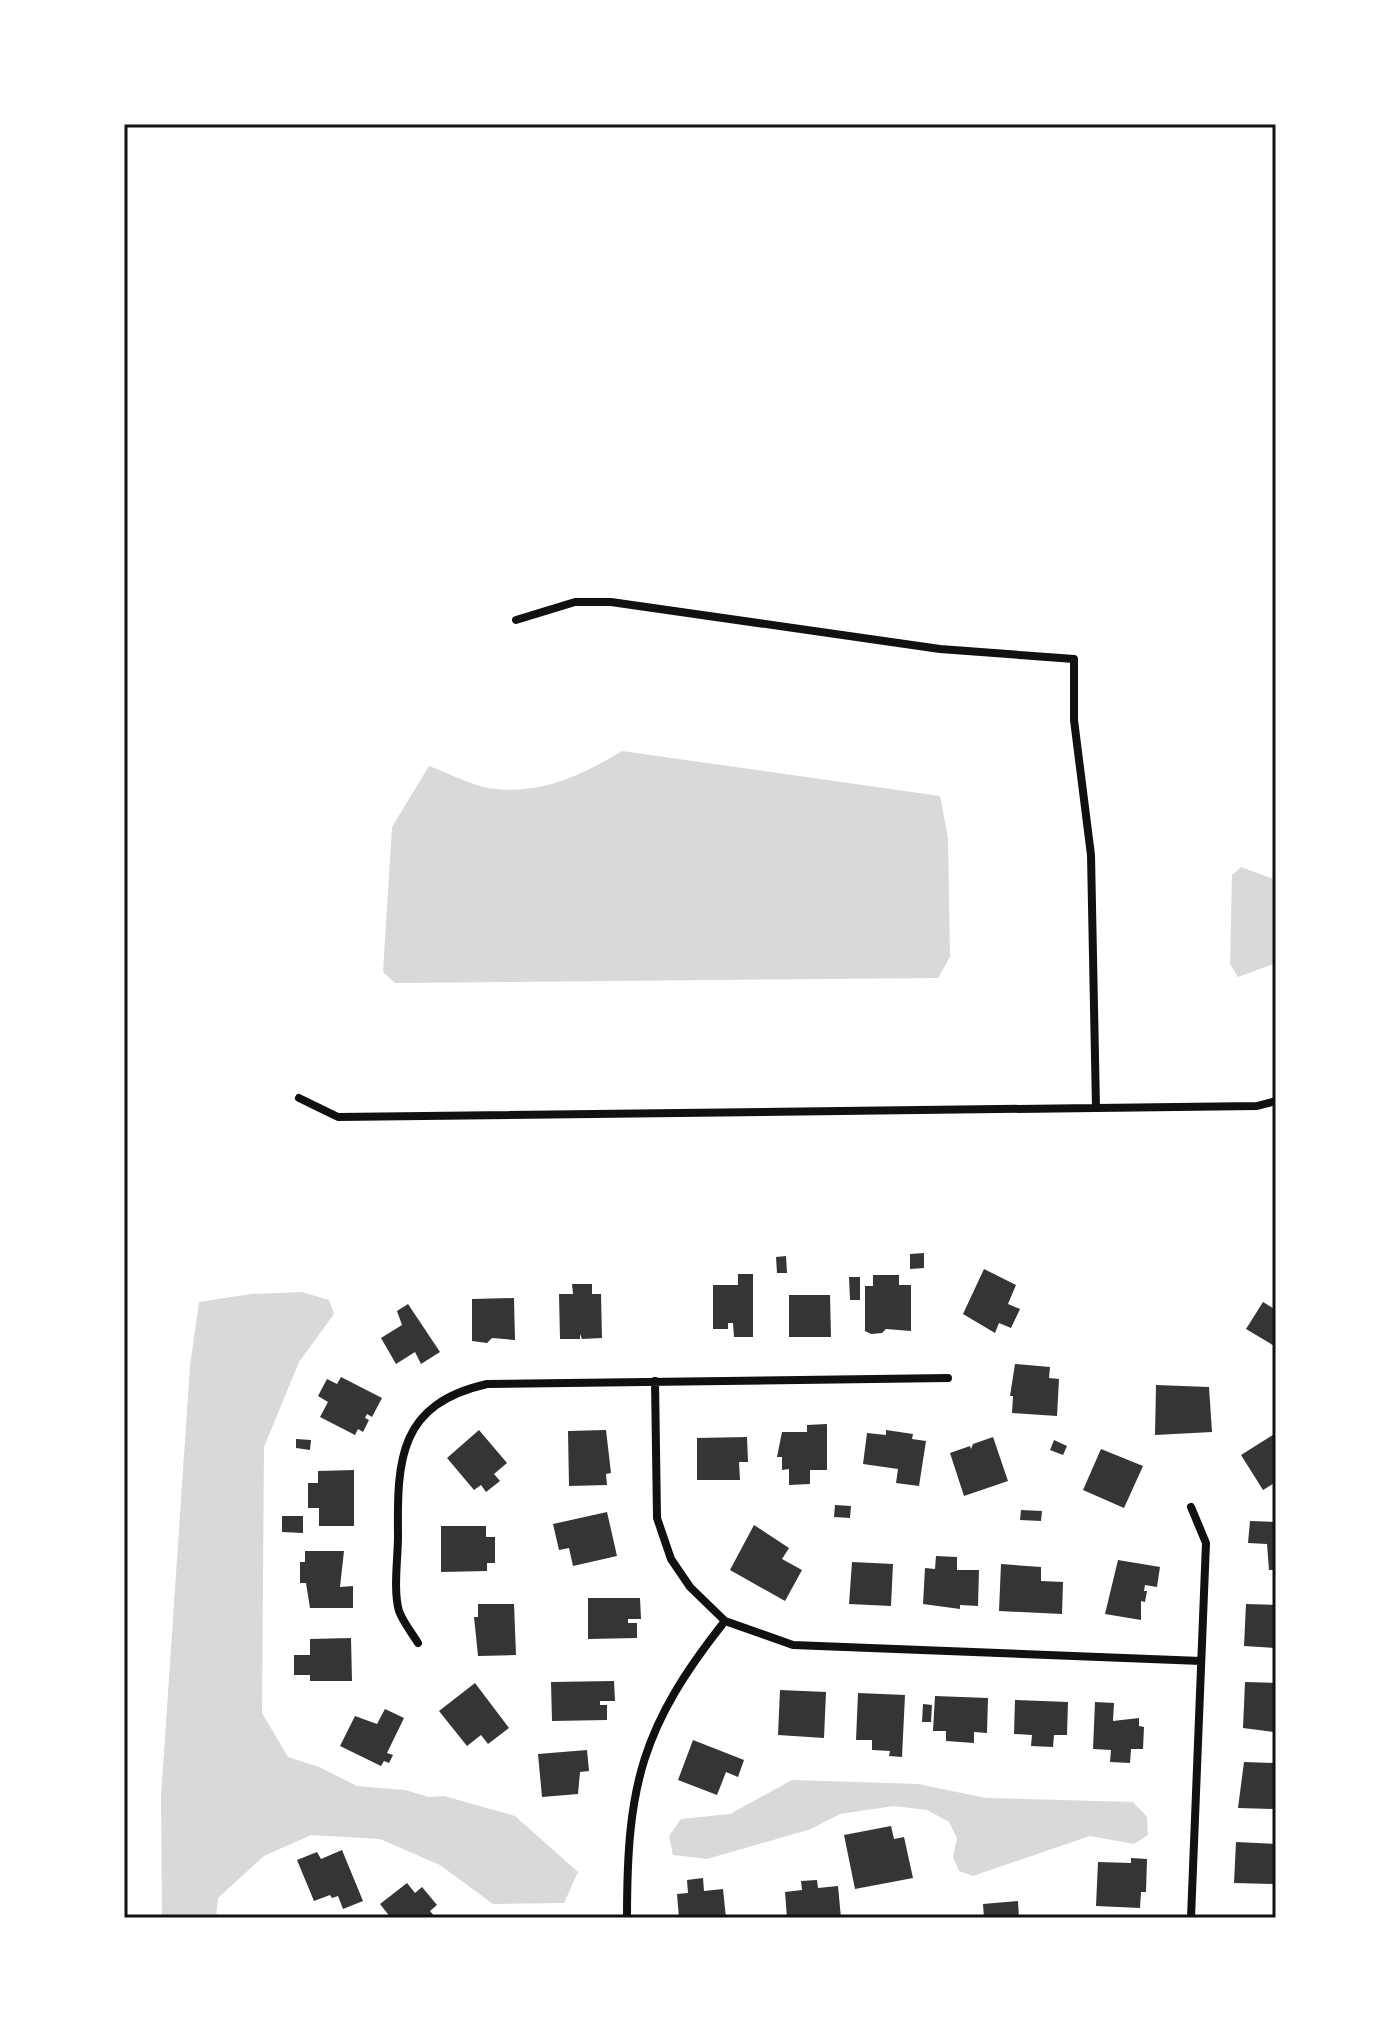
<svg xmlns="http://www.w3.org/2000/svg" width="1400" height="2042" viewBox="0 0 1400 2042" font-family="Inter,sans-serif">
<style>
.water{fill:#d9d9d9}
.building{fill:#353535}
.lines{fill:none;stroke-linecap:round;stroke-linejoin:round}
.minor{stroke:#111;stroke-width:8}
.neatline{fill:none;stroke:#111;stroke-width:3}
</style>
<rect width="100%" height="100%" fill="#fff"/>
<path class="water" d="M622,751L940,796L948,838L950,957L938,978L395,983L383,972L392,827L429,766C448,773 469,784 488,788C538,796 581,776 622,751Z
M1241,867L1276,880V963L1238,977L1230,964L1232,875Z
M302,1292L329,1300L334,1314L299,1362L264,1447L262,1713L288,1757L319,1767L357,1786L405,1790L429,1797L444,1796L515,1816L578,1872L564,1903L493,1904L440,1865L380,1839L311,1835L264,1856L218,1898L216,1918H162L161,1797L190,1366L199,1302L251,1294Z
M792,1780L918,1784L986,1798L1133,1802L1147,1817L1148,1835L1134,1844L1090,1836L973,1876L959,1871L953,1857L957,1838L949,1822L927,1810L894,1806L840,1814L811,1829L707,1859L673,1855L669,1836L681,1819L730,1814Z"/>
<path class="building" d="M924,1253V1268L910,1269V1254Z
M786,1256L787,1273H777L776,1257Z
M984,1269L1016,1285L1008,1304L1020,1309L1011,1328L999,1323L995,1333L963,1314Z
M738,1274H753V1337H734L733,1323H728V1329H713V1285H738Z
M873,1275H899V1285H911V1331L886,1329L882,1333L871,1334L865,1331V1286H873Z
M849,1277H860V1300H850Z
M572,1284H592V1294H601L602,1338L582,1339L580,1334V1339H560L559,1294H573Z
M789,1295H830L831,1337H789Z
M514,1298L515,1340L492,1338L487,1343L472,1341V1299Z
M1263,1302L1276,1310V1347L1246,1329Z
M408,1304L440,1352L421,1364L415,1352L396,1364L381,1338L402,1325L397,1311Z
M1015,1364L1050,1367L1049,1378L1059,1379L1057,1416L1012,1413L1013,1396H1010Z
M341,1377L382,1398L372,1417L367,1414L365,1418L369,1420L363,1432L358,1429L355,1435L320,1417L328,1402L318,1396L327,1379L337,1384Z
M1156,1385L1209,1387L1212,1432L1155,1435Z
M827,1424V1470H810V1484L789,1485V1469L782,1470V1457H777L782,1432H807V1425Z
M479,1430L507,1463L494,1474L500,1481L486,1492L481,1485L474,1490L447,1458Z
M606,1430L611,1473L606,1474L607,1485L569,1486L568,1431Z
M886,1430L913,1434L912,1439L926,1441L919,1486L896,1483L898,1469L863,1464L867,1433L886,1435Z
M1276,1433V1482L1263,1490L1241,1455Z
M747,1437L748,1462H739L740,1480H697V1438Z
M993,1437L1008,1481L964,1496L950,1453L970,1446L971,1449L973,1444Z
M296,1439L311,1440L310,1450L296,1448Z
M1054,1440L1067,1446L1063,1455L1050,1450Z
M1101,1449L1143,1466L1124,1508L1083,1490Z
M354,1470V1526H319V1508H308V1483H318V1471Z
M835,1505L851,1506L850,1518L834,1517Z
M1021,1510L1042,1511L1041,1521L1020,1520Z
M607,1512L617,1556L573,1566L569,1548L559,1550L553,1524Z
M282,1516H303V1533L282,1532Z
M1250,1521L1276,1522V1570H1269L1267,1544L1248,1543Z
M754,1525L789,1548L782,1559L802,1570L785,1601L730,1570Z
M441,1526H486V1537H495V1563H487V1571L441,1572Z
M305,1551H344L340,1587L353,1586V1608H310L306,1583H300V1562H305Z
M936,1556L957,1557V1570H979L978,1606L960,1605V1609L923,1604L925,1568L935,1569Z
M1118,1560L1160,1567L1157,1587L1145,1585L1144,1591H1147L1145,1602L1141,1601V1620L1105,1614Z
M852,1562L893,1564L891,1606L849,1604Z
M1001,1564L1041,1567V1581L1063,1582L1062,1614L999,1611Z
M588,1598H640L641,1619H628V1623H637V1638L588,1639Z
M478,1604H514L516,1655L478,1656L474,1617H478Z
M1246,1604L1276,1605V1648L1244,1646Z
M351,1638L352,1681H310V1675H294V1655H310V1639Z
M614,1681L615,1701H600V1705H607V1720L552,1721L551,1682Z
M1245,1682L1276,1683L1275,1732L1243,1728Z
M475,1683L509,1728L488,1744L481,1735L467,1746L439,1711Z
M780,1690L826,1692L824,1738L778,1735Z
M858,1693L905,1695L902,1757L889,1756L890,1751L872,1750V1740H856Z
M935,1696L988,1698L987,1733L974,1732V1743L946,1741V1731H933Z
M1015,1700L1068,1702L1067,1735H1054L1053,1747L1031,1746L1032,1735L1014,1734Z
M1095,1702L1114,1703L1113,1721L1139,1718V1726L1144,1727L1143,1749H1131L1130,1763L1110,1762L1111,1750L1093,1749Z
M923,1704L932,1705L931,1722H922Z
M385,1709L404,1718L387,1753L393,1755L389,1763L384,1761L381,1766L340,1746L355,1716L377,1724Z
M693,1740L744,1760L738,1777L726,1772L717,1795L678,1780Z
M587,1750L589,1771L580,1772L578,1794L542,1797L538,1754Z
M1244,1762L1276,1763V1809L1238,1808Z
M891,1826L894,1839L904,1837L913,1878L855,1889L844,1835Z
M1236,1842L1276,1844V1884L1234,1883Z
M342,1850L363,1901L343,1909L338,1896L332,1898L330,1895L314,1901L297,1860L317,1852L321,1859Z
M1131,1858L1147,1859L1146,1892H1141L1140,1908L1096,1906L1098,1862L1131,1863Z
M703,1878L704,1891L723,1889L726,1918H679L677,1894L688,1893L687,1880Z
M817,1880L818,1888L838,1886L841,1918H787L785,1892L802,1890L801,1881Z
M407,1883L415,1893L422,1887L437,1905L430,1911L436,1918H391L380,1904Z
M1018,1901L1019,1918H984L983,1904Z"/>
<g class="lines">
<path class="minor" d="M516,620L575,602H611L940,649L1074,659V720L1091,855L1096,1108
M299,1098L338,1117L1257,1106L1276,1101
M655,1381L657,1518L671,1559L690,1587L725,1621L793,1645L1201,1661
M1191,1507L1206,1543L1191,1918
M418,1643C412,1633 403,1622 399,1611C393,1590 398,1558 398,1536C397,1459 399,1404 487,1384L948,1378
M627,1918C627,1785 641,1727 725,1621"/>
</g>
<rect width="1400" height="2042" fill="none" stroke="#ffffff" stroke-width="252"/>
<rect x="126" y="126" width="1148" height="1790" class="neatline"/>
</svg>
